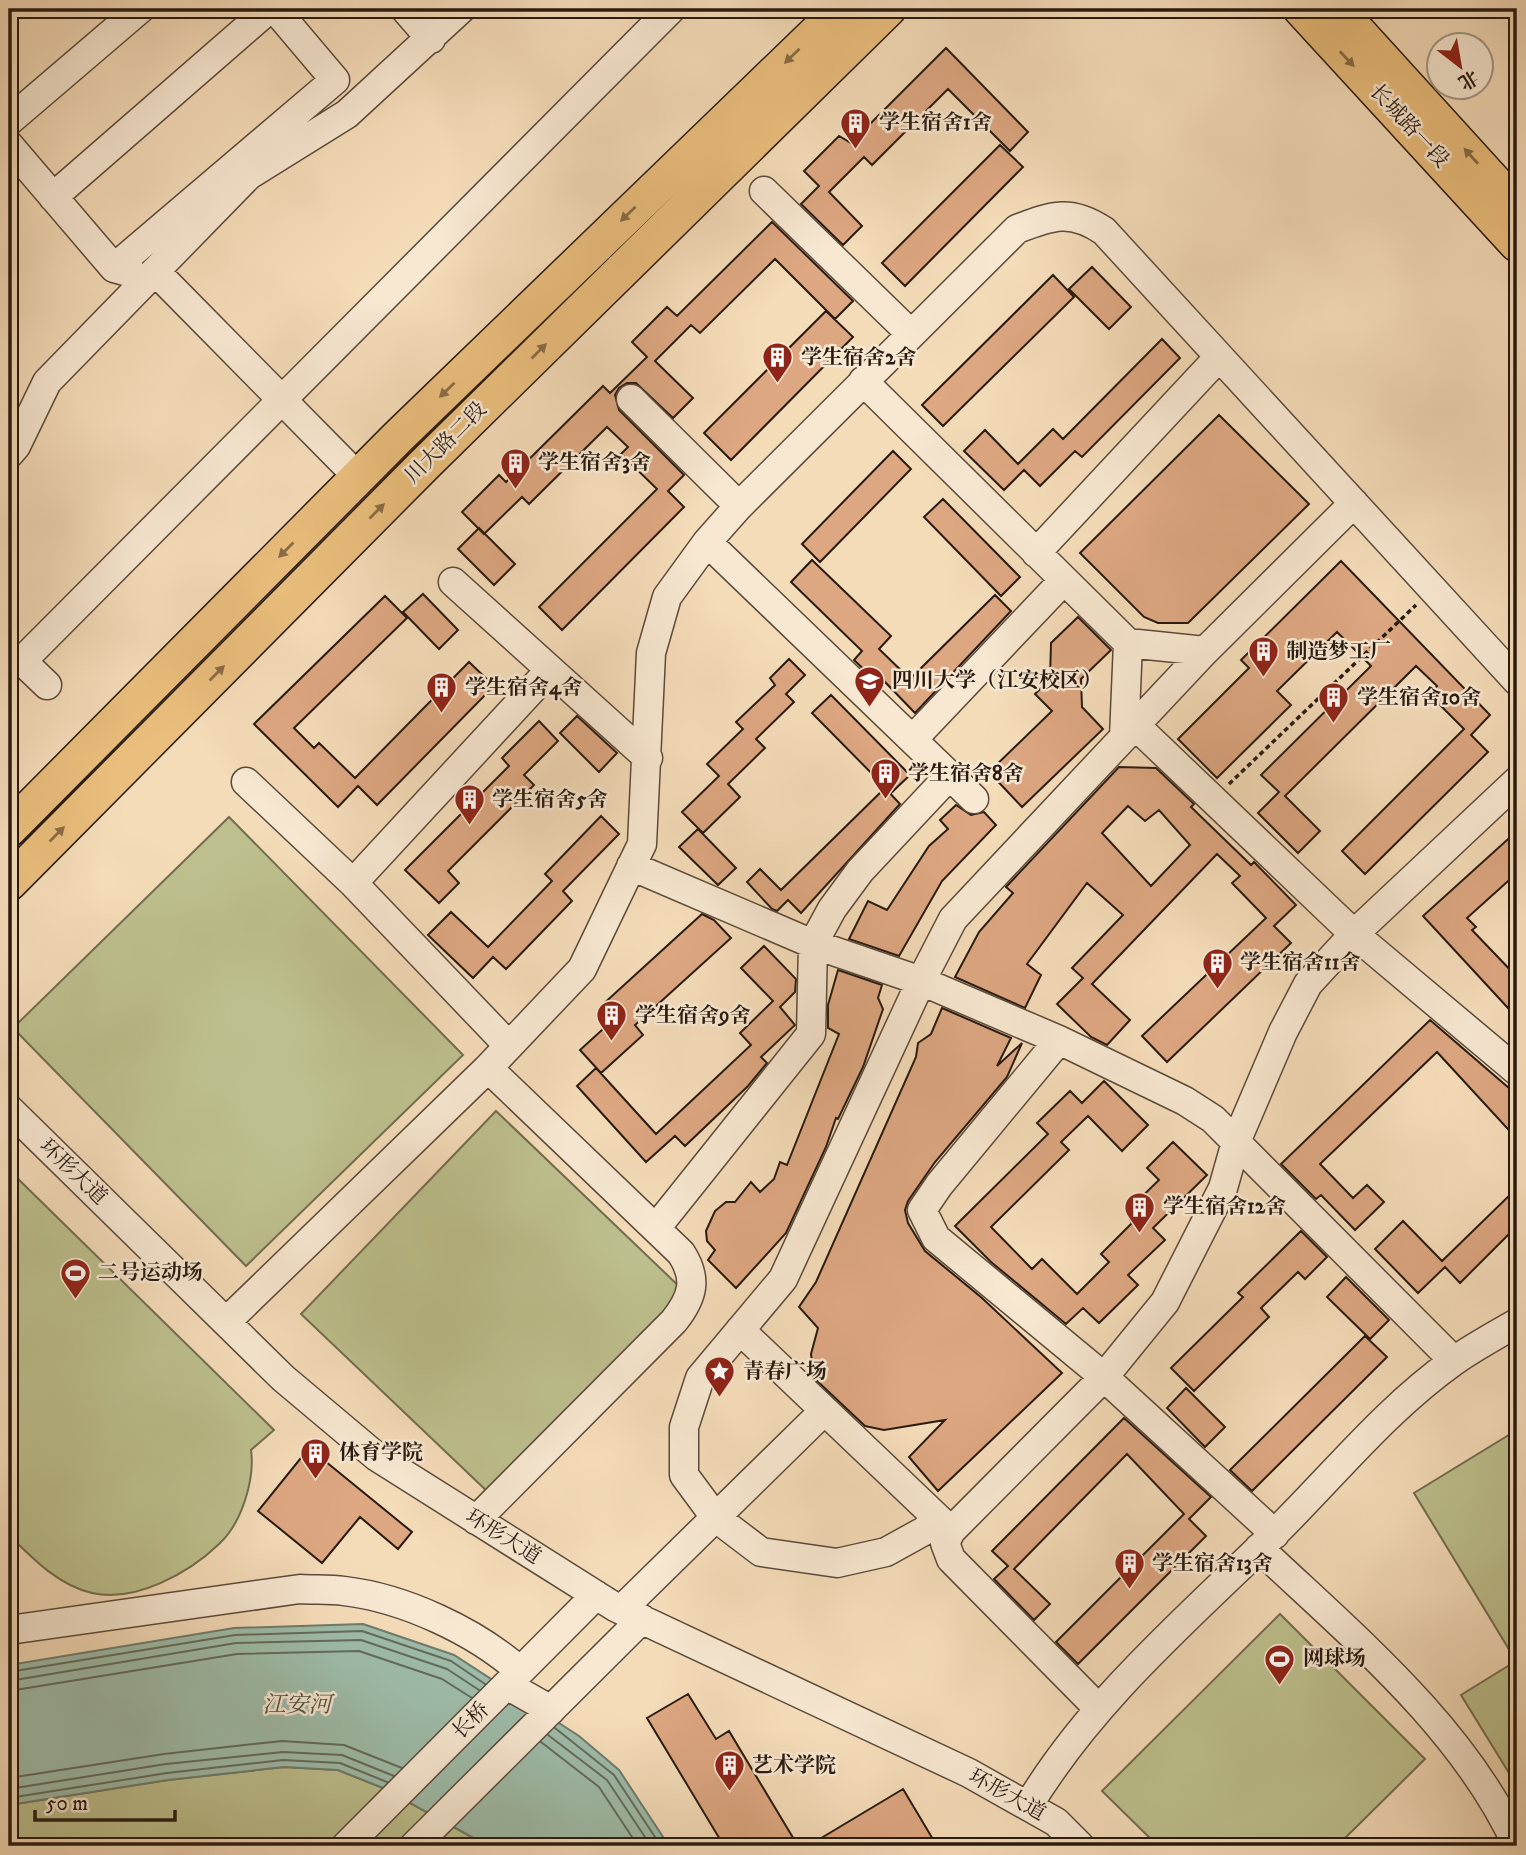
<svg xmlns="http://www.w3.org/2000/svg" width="1526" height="1855" viewBox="0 0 1526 1855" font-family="'IM FELL DW Pica','Noto Serif SC',serif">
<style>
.green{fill:#bdc08e;stroke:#726d4f;stroke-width:2}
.water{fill:#9ebca9;stroke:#6f7b6c;stroke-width:2}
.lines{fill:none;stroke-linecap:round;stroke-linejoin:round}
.shore{stroke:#636b5c;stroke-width:2}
.building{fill:#dda781;stroke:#281a10;stroke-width:2;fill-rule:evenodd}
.minor-casing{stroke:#5b4a3a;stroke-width:31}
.major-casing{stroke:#281a10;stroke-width:38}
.path{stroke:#281a10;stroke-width:3.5;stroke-dasharray:5 3.5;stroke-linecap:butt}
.minor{stroke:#f8e8d2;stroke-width:28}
.major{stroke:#eabe7c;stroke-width:35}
.oneway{fill:#896c46}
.labels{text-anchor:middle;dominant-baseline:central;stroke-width:5;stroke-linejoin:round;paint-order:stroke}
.poi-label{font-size:21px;font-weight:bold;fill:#281a10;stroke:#f8e8d2;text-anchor:start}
.street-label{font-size:21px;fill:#281a10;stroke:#f8e8d2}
.water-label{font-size:23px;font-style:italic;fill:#515346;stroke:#f8e8d2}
</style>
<rect width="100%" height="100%" fill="#f5dcb9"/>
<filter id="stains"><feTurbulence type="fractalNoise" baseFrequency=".00286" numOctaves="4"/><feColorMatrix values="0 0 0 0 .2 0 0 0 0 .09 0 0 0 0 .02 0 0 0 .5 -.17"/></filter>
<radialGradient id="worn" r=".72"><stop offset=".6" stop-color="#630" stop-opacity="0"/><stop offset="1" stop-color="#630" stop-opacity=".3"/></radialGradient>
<path class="green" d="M229,817L463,1055L246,1266L13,1028Z
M496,1111L685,1292L490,1494L301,1314Z
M9,1170L274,1430L251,1450C255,1479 242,1523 219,1544C189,1573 135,1603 92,1593C58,1585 33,1559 9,1535Z
M1517,1430V1786L1461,1695L1516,1661L1414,1493Z
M1280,1614L1425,1759L1337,1846H1158L1102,1791Z
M284,1767L338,1770L383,1788L488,1846H9V1805L168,1780Z"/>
<path class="water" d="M363,1624L454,1655L579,1736L619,1770L669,1846H488L383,1788L338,1770L284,1767L168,1780L9,1805V1665L234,1628Z"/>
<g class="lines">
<path class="shore" d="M9,1672L235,1635L362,1631L451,1661L485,1684
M9,1681L236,1643L361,1640L447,1669L479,1690
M9,1691L237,1654L359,1651L442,1679L472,1698
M555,1728L614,1775L661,1846
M548,1735L607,1780L651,1846
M541,1742L599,1787L638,1846
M9,1778L164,1754L282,1741L344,1745L402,1768
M9,1789L166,1764L283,1752L342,1755L394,1776
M9,1798L167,1773L283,1760L340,1763L387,1782"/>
</g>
<path class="building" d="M946,48L1028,132L1010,151L948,89L872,165L864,157L829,192L862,226L843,245L801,204L819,186L804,171L839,136L851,143Z
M1000,145L1023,167L905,286L882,263Z
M772,222L853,301L835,319L775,259L700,333L691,325L655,361L693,398L673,418L636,383H627L619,388L615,395L619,410L684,475L668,491L684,507L562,630L539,607L657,489L621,454L628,447L607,427L529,504L522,497L484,534L462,512L499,475L506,482L603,386L610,393L647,357L632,342L667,307L677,316Z
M1092,267L1131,307L1109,329L1069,289Z
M1053,275L1074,297L943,426L922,405Z
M826,311L853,337L731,460L704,433Z
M1162,339L1180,358L1082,457L1075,451L1040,486L1024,470L1004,490L964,451L985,430L1018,464L1053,429L1063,439Z
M1219,415L1309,504L1188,623H1158L1144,617L1080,553Z
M893,451L911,469L820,562L802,544Z
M943,499L1020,577L1001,596L924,517Z
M479,528L515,564L494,585L458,549Z
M812,560L891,636L879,649L910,679L995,595L1011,611L915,713L885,682L881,686L854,660L862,651L791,582Z
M1341,561L1490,715L1471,735L1488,752L1365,874L1342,851L1464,729L1429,694L1437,686L1416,666L1285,796L1320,831L1298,853L1258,813L1279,792L1261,775L1371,666L1337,632L1277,691L1291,705L1217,778L1178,739L1249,668L1241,660Z
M423,594L458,630L439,649L403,612Z
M385,596L407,618L294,728L314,748L319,743L355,778L469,662L494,686L377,805L358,786L338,807L254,724Z
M1078,617L1111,650L1081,679L1082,707L1103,729L1022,807L989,772L1052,711L1035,694L1050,679L1051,643Z
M789,659L805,675L786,694L794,702L756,739L765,748L728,784L740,797L703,833L682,812L719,776L707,764L743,729L736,722L775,685L770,678Z
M831,695L910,775L891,793L812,713Z
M577,716L617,753L599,772L560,733Z
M539,721L558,741L524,775L534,785L448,871L459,883L439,903L405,870L509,766L502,758Z
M1119,767L1156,768L1194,804L1191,807L1251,865L1254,862L1296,905L1274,926L1291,943L1167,1062L1142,1036L1266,918L1232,883L1240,876L1217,854L1092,984L1130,1020L1107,1045L1091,1037L1057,1004L1083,978L1072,968L1123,915L1087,883L1027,964L1041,975L1025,1008L955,977L979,932L1013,893L1006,887ZM1128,806L1145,821L1159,810L1190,845L1151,886L1102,833Z
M885,788L900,804L801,913L788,900L777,911L772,909L747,882L760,869L781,890Z
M956,805L971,815L984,812L996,825L942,881L899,956L849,939L868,901L887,910L929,846L948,829L940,820Z
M601,816L619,834L563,891L572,901L506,969L493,957L473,978L428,935L451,912L488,947L552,881L545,874Z
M698,829L736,868L718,885L679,847Z
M1517,831V873L1467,918L1476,927L1472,930L1517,977V999L1508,1008L1423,916Z
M702,914L714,920L731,938L635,1025L643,1035L601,1073L580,1050L613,1020L601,1006Z
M764,946L796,979L795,992L780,1007L795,1025L761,1057L767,1063L748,1086L685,1146L675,1136L646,1162L577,1086L596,1068L656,1134L751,1045L740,1033L773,1001L741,968Z
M838,970L882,985L878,998L883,1009L863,1067L838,1119L836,1118L826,1147L786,1233L736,1288L708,1260L715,1250L707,1241L706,1231L715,1211L726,1202H735L751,1182L760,1192L774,1179L780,1162L787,1165L839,1034L828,1028V1005Z
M942,1008L1011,1038L997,1066L1022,1043L1007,1077L935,1162L908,1201L905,1210L908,1223L925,1251L982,1298L1062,1373L938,1491L909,1457L945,1420L884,1430L865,1426L814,1378L811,1354L818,1328L799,1307L816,1282L916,1057L918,1043L931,1034Z
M1430,1020L1517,1095V1139L1437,1052L1320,1164L1353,1198L1367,1185L1384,1202L1355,1230L1321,1195L1316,1199L1281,1164Z
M1104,1081L1148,1125L1122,1151L1088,1116L1061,1142L1069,1150L991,1227L1032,1269L1042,1259L1077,1294L1109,1262L1101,1254L1132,1223L1126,1212L1159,1180L1147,1168L1173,1142L1207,1175L1153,1228L1165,1240L1128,1275L1138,1285L1099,1323L1083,1308L1066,1324L991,1262L955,1226L1048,1134L1037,1123L1070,1091L1082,1103Z
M1517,1188V1226L1460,1283L1445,1267L1418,1293L1375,1249L1403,1221L1442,1261Z
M1301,1231L1327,1257L1305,1279L1298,1272L1261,1308L1269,1317L1194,1391L1171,1368L1243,1297L1238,1293Z
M1346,1277L1389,1320L1370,1339L1327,1297Z
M1365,1336L1387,1357L1252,1491L1230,1470Z
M1186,1388L1225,1427L1205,1447L1167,1408Z
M1124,1418L1211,1497L1189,1519L1206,1536L1078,1664L1056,1642L1184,1514L1127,1454L1014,1569L1050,1604L1034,1620L994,1579L1008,1566L992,1551Z
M309,1448L412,1532L398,1549L360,1517L322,1563L258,1511Z
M688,1694L716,1739L729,1731L798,1846H724L647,1718Z
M903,1789L937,1846H808Z"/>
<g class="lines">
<defs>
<path id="minor" d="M405,9L431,39
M9,121L140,9
M9,145L114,268L132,273
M764,191L910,333
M53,197L269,9
M114,268L335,80L275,9
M155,271L358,477
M863,381L1128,643L1205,651
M631,399L739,506
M9,454L16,446L47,382L249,175L347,114L461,9
M707,542L974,799
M1036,553L1219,357
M453,582L648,758
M47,685L22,661L671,9
M1135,725L1354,934L1517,1071
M1124,737L1128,643
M913,739L1064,580
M246,782L353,883L509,1046
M631,866L813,944L921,981L1059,1040L1185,1101L1213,1119L1454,1361
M353,883L550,670
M1059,1040L939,1185L922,1210L936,1238L1104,1377L1275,1534
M9,1109L283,1378L377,1457L615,1607L969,1773L1056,1822L1080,1846
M656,1228L811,1034L813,944L832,909L860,871L950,775
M226,1322L488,1068
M740,1330L951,1531
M938,1519L924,1531L886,1552L837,1563L761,1552L715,1517L684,1475V1427L700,1378L783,1279L921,981L953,919L1205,651L1354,503
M476,1520L674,1321C693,1297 698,1279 681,1253L488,1068L582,969L642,844L651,653L667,597L707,542L739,506L1017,229C1053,215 1071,209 1104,231L1517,681
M1259,1548C1353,1637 1462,1726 1517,1845
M621,1610L824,1411
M9,1630L300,1589C314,1590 329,1589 344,1591C404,1598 475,1631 520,1671
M507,1685L551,1710
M1097,1707L951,1559L945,1543L951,1531L1104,1377L1165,1302L1223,1188L1236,1142L1283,1032L1308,984L1354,934L1517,781
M1028,1806C1092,1700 1186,1620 1273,1535C1333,1476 1385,1410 1454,1361C1474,1347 1496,1335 1517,1323
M346,1846L596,1595
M414,1846L642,1619"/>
<path id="major" d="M1301,9L1517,244
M1337,9L1517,207
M9,829L398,437L841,9
M9,883L425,464L888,9"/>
</defs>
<use href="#minor" class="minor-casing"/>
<use href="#major" class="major-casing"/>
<path class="path" d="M1229,784L1416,605"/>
<use href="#minor" class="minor"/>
<use href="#major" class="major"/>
</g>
<defs><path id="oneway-solid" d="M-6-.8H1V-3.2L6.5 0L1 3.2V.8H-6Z" transform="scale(1.75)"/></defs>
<g class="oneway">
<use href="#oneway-solid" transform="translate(792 56) rotate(136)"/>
<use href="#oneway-solid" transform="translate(1347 59) rotate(47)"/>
<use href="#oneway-solid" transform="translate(1471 156) rotate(-132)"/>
<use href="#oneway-solid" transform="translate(628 214) rotate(136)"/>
<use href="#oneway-solid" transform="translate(539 351) rotate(-45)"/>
<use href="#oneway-solid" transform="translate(447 390) rotate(136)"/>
<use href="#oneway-solid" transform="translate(377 511) rotate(-45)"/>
<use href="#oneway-solid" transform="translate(286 550) rotate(135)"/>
<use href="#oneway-solid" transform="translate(217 673) rotate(-45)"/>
<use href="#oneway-solid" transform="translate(57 834) rotate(-45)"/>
</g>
<defs>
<symbol id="building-pin" viewBox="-11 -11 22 30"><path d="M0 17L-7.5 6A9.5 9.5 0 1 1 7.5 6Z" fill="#8f2418" stroke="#f8e8d2"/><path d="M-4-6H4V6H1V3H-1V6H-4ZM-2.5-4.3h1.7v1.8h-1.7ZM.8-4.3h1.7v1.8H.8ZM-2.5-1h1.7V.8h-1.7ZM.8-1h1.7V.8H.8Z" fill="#fff"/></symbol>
<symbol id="university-pin" viewBox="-11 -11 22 30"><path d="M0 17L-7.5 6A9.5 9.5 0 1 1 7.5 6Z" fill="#8f2418" stroke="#f8e8d2"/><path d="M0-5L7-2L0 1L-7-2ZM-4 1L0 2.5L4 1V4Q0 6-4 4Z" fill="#fff"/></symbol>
<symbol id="stadium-pin" viewBox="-11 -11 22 30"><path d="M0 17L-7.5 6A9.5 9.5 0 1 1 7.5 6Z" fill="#8f2418" stroke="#f8e8d2"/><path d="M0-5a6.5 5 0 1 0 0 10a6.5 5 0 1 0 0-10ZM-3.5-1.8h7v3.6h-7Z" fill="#fff"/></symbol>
<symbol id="sight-pin" viewBox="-11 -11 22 30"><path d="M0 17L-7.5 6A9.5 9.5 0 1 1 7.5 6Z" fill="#8f2418" stroke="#f8e8d2"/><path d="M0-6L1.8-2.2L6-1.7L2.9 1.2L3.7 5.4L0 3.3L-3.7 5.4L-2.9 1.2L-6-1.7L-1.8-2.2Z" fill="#fff"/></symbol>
</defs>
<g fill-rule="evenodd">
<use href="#building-pin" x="838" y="106" width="35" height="47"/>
<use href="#building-pin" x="760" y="340" width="35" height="47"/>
<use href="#building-pin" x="498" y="446" width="35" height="47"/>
<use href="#building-pin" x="1246" y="634" width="35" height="47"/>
<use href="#university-pin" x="852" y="664" width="35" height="47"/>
<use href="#building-pin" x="424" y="670" width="35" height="47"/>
<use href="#building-pin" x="1316" y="680" width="35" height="47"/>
<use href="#building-pin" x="868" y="756" width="35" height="47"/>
<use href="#building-pin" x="452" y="782" width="35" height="47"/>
<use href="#building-pin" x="1200" y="946" width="35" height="47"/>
<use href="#building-pin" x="594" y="998" width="35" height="47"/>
<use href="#building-pin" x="1122" y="1190" width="35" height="47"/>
<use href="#stadium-pin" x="58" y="1256" width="35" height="47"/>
<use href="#sight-pin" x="702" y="1354" width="35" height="47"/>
<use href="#building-pin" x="298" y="1436" width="35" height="47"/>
<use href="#building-pin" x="1112" y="1546" width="35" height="47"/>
<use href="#stadium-pin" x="1262" y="1642" width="35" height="47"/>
<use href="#building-pin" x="712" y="1748" width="35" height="47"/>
</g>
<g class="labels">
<g class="poi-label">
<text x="879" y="123">学生宿舍1舍</text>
<text x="801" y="358">学生宿舍2舍</text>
<text x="538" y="463">学生宿舍3舍</text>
<text x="1286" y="652">制造梦工厂</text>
<text x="892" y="681">四川大学（江安校区）</text>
<text x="465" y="688">学生宿舍4舍</text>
<text x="1357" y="698">学生宿舍10舍</text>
<text x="908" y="774">学生宿舍8舍</text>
<text x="492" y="800">学生宿舍5舍</text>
<text x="1240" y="963">学生宿舍11舍</text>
<text x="635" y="1016">学生宿舍9舍</text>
<text x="1163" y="1207">学生宿舍12舍</text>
<text x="98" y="1273">二号运动场</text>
<text x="743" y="1372">青春广场</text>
<text x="339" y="1453">体育学院</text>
<text x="1152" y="1564">学生宿舍13舍</text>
<text x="1303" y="1659">网球场</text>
<text x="752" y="1766">艺术学院</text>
</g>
<g class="street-label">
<text transform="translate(1409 126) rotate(47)">长城路一段</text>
<text transform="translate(446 443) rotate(-45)">川大路二段</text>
<text transform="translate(73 1172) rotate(44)">环形大道</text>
<text transform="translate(503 1537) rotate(32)">环形大道</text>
<text transform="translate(471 1721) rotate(-45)">长桥</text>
<text transform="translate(1007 1795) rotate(29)">环形大道</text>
</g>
<g class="water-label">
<text x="297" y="1705">江安河</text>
</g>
</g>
<rect width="1526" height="1855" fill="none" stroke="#f5dcb9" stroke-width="35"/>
<rect x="10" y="10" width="1505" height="1834" fill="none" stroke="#281a10" stroke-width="3.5"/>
<rect x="18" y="18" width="1491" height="1820" fill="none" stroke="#281a10" stroke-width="2"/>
<g transform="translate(1460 66) rotate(149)"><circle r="33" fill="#f8e8d2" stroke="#a59684" stroke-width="2"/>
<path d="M0-5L12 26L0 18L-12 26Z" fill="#8f2418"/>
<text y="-10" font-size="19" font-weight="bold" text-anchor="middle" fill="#281a10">北</text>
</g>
<path d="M35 1810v10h140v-10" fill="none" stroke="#281a10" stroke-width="3.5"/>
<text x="46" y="1810" font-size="21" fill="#281a10" stroke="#f8e8d2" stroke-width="5" paint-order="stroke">50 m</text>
<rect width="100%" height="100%" filter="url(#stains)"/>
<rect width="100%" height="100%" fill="url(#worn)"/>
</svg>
